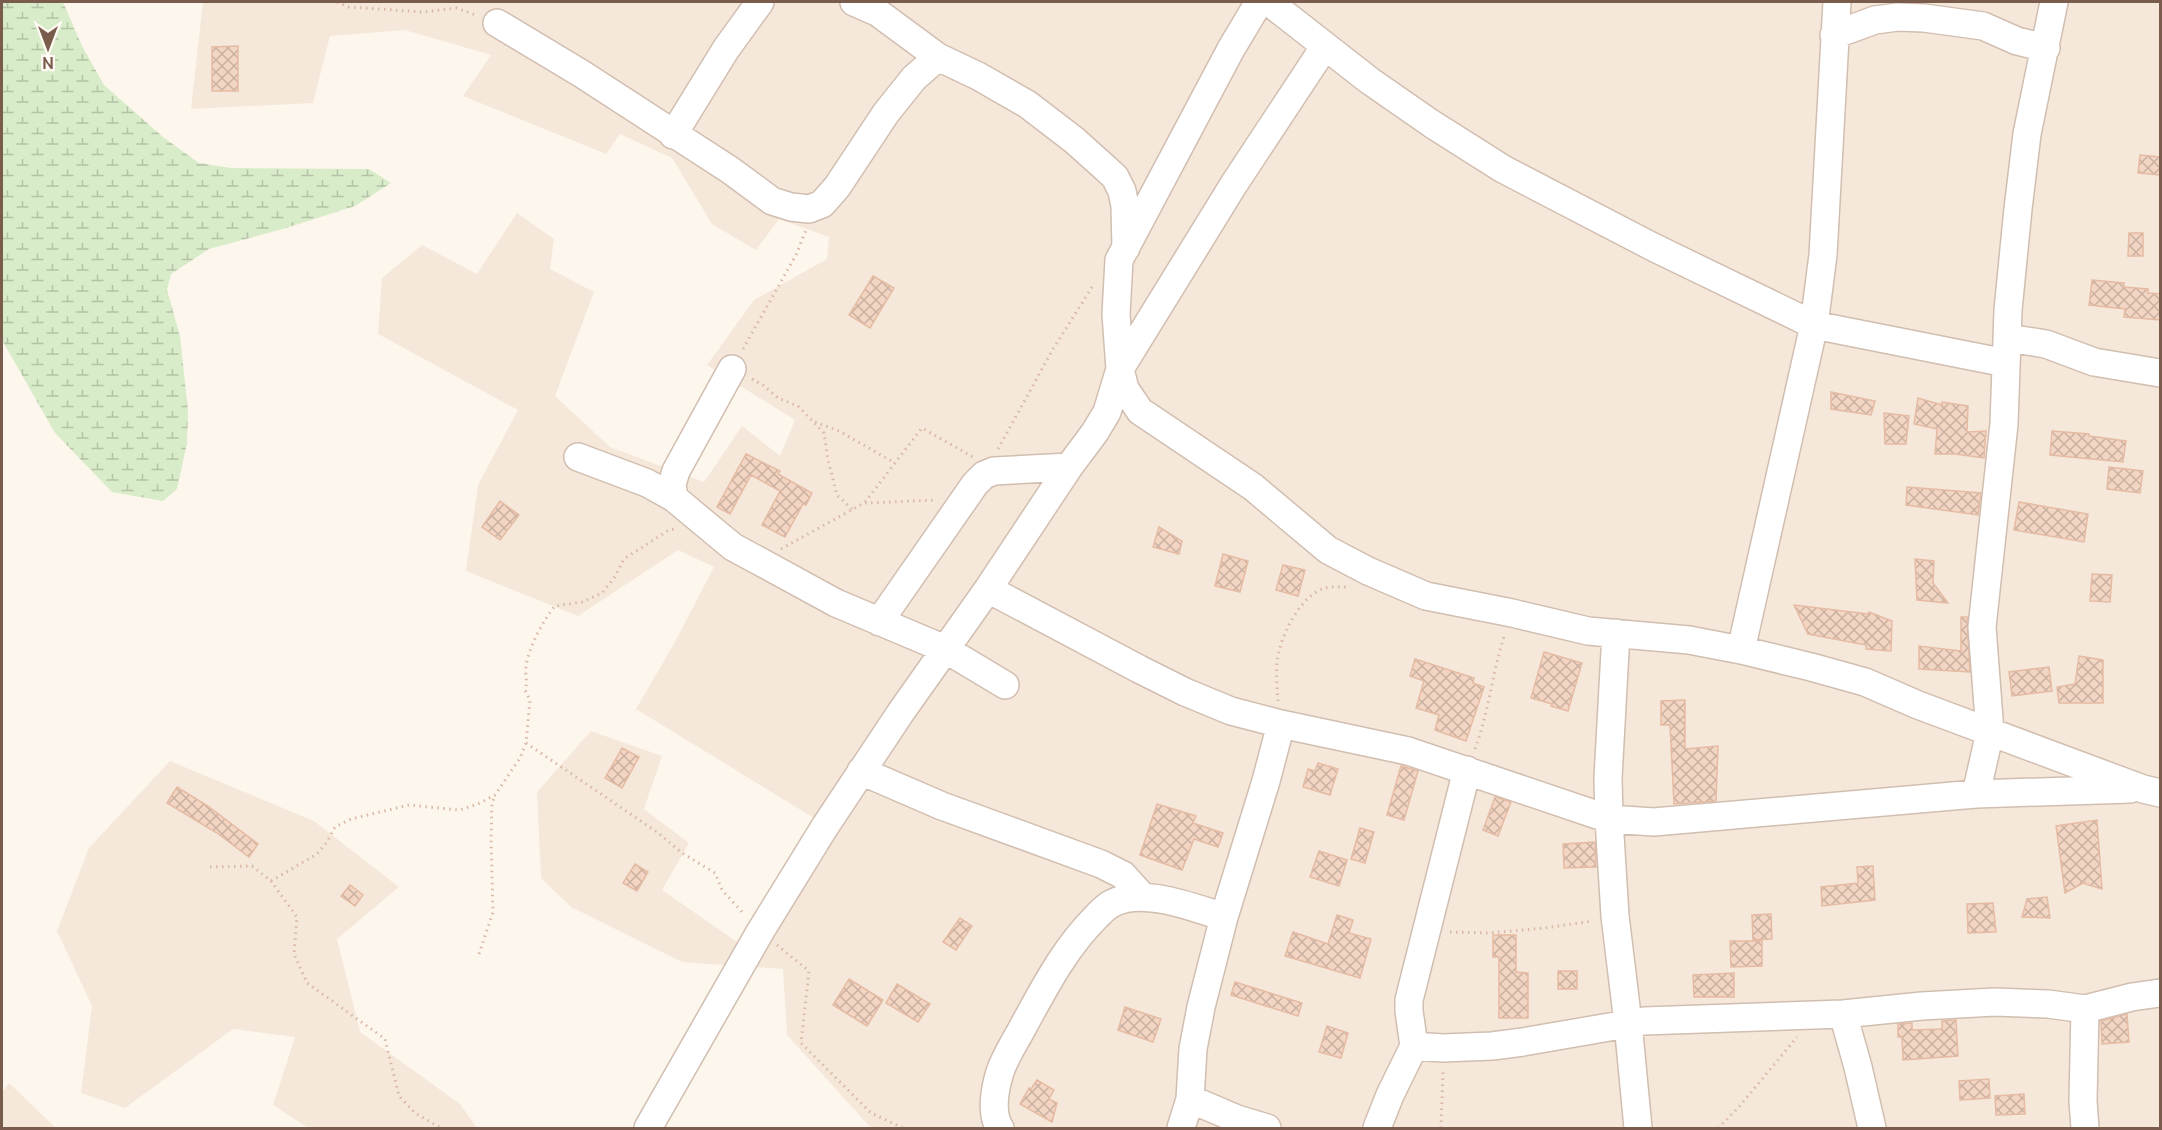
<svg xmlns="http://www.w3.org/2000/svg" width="2162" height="1130" viewBox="0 0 2162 1130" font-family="Ubuntu,sans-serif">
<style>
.residential{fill:#f5e8da}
.wetland{fill:url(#wetland-marsh)}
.building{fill:url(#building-cross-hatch);stroke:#e6bba3;stroke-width:1.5}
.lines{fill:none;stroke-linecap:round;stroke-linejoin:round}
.minor-casing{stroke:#d1beb0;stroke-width:30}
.path{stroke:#d9b8a5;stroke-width:3;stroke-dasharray:1.5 4.5;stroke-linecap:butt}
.minor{stroke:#fff;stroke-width:27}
</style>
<defs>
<pattern id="wetland-marsh" width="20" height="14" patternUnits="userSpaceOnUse" patternTransform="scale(1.5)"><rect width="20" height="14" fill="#d8ecc9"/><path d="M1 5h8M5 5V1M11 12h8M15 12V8" fill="none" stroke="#b4c2a5"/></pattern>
<pattern id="building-cross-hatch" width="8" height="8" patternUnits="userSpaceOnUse" patternTransform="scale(1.5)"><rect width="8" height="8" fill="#f3d5c3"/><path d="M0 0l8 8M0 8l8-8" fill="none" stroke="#cab0a1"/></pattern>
</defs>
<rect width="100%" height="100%" fill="#fdf6ec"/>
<path class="residential" d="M203,2H2160V1128H871L787,1035L783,969L682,962L571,907L541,878L537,792L591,731L662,756L644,809L689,843L662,890L740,944L814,818L636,709L676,640L714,567L678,550L578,616L466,571L478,485L518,410L378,334L382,278L422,245L477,274L517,213L554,239L550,269L594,292L555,396L610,447L704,482L742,426L780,456L795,420L707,365L754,300L827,259L829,237L779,219L756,250L712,224L672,158L620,134L606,154L463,96L491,55L405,30L330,36L313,103L191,109Z
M170,761L314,821L399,887L337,939L360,1032L460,1104L477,1128H308L273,1105L295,1037L233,1029L125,1108L81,1093L92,1006L57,931L89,848Z
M9,1083L56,1128H2V1093Z"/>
<path class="wetland" d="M2,2H63L82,46L104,85L163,137L199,163L231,168L369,169L391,183L355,206L283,229L209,249L171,274L167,290L180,336L188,411L187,443L177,489L163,501L112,492L55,433L2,340Z"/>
<path class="building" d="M238,46V91H212V47Z
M2140,155L2160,157V175L2138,173Z
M2129,233H2143V256H2128Z
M873,276L894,288L870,328L849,315Z
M2092,280L2124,283V287L2148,289V293L2160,294V320L2124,317L2125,309L2089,305Z
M1831,392L1875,401L1871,415L1831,409Z
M1918,398L1942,405V402L1968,406L1967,432L1986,431L1984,458L1955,454H1935L1937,429L1914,424Z
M1884,413L1909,416L1906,444H1885Z
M2052,431L2089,434V436L2126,441L2123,462L2050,455Z
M746,454L780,471L778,474L812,493L806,505L803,504L785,537L762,525L780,491L751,475L730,514L717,507Z
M2109,467L2143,471L2140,493L2107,489Z
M1907,487L1981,493L1978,515L1906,505Z
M500,501L519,515L500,540L482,527Z
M2019,502L2088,514L2084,542L2014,530Z
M1159,527L1182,541L1179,554L1153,547Z
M1223,554L1248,561L1240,592L1215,586Z
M1915,559L1934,561L1933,583L1948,603L1917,600Z
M1283,565L1305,570L1298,596L1276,590Z
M2092,574L2112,575L2110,602L2090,601Z
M1794,605L1868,614L1869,612L1892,621L1891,651L1866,649V645L1808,634Z
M1961,617H1967L1970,672L1919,669V646L1961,651Z
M1544,652L1582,663L1568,711L1551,706L1552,704L1531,698Z
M2079,656L2103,660V703H2059L2057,687L2075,684Z
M1415,659L1474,678L1473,683L1484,687L1466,741L1435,730L1439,715L1416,708L1424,681L1410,676Z
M2049,667L2052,691L2012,696L2009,672Z
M1685,700V749L1718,746L1716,801L1674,804L1670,725H1661V701Z
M622,748L639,757L622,788L605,778Z
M1318,763L1338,769L1330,795L1303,787L1308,769L1315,771Z
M1401,766L1418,771L1404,820L1387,815Z
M177,787L208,806L258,844L249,857L217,833L167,803Z
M1495,797L1511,802L1498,836L1483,830Z
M1157,804L1196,816L1193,823L1223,833L1218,847L1194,839L1182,870L1140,855Z
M2097,820L2102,889L2085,884V882L2065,893L2056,826Z
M1360,828L1374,832L1365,863L1351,859Z
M1595,842L1596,867L1564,868L1563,844Z
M1319,851L1347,860L1339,886L1310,877Z
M635,864L648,872L637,891L623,883Z
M1873,866L1875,900L1822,906L1821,887L1858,883L1857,867Z
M350,885L363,895L355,906L341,896Z
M2047,897L2050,918L2022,917L2027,899Z
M1993,903L1996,932L1968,933L1967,904Z
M1771,914L1772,939L1753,940L1752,915Z
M1337,915L1353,920L1349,933L1371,939L1360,978L1285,956L1293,932L1328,944Z
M960,918L972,926L956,950L943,942Z
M1493,935H1516V972L1528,973V1018H1499V957H1493Z
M1730,941H1762V966L1731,967Z
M1558,971H1577V989H1558Z
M1734,973V997H1694L1693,975Z
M849,979L883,1000L867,1026L833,1005Z
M1235,982L1302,1003L1298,1016L1231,995Z
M897,984L930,1004L918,1022L886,1003Z
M1125,1007L1161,1019L1153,1042L1118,1030Z
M2127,1014L2129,1042L2102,1044L2101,1021Z
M1956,1020L1958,1056L1903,1060L1902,1037H1898V1024L1912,1023V1030L1942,1029V1021Z
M1327,1026L1348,1033L1341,1058L1319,1052Z
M1989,1079L1990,1098L1960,1100L1959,1081Z
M1037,1080L1054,1090L1049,1099L1057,1103L1052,1122L1020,1104L1029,1088L1031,1089Z
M2024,1094L2025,1114L1996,1115L1995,1096Z"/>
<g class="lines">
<defs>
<path id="minor" d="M854,2L877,12L938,57L978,76L1027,104L1074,140L1103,166L1115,177L1122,191L1125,206L1126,248
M1259,2L1231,49L1119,260L1116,314L1120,369L1125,389L1140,411L1253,487L1328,550L1368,571L1426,596L1512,613L1588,631L1689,640L1741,650L1811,667L1865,682L1918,705L2143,789L2160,793
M1269,2L1370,81L1432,124L1503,169L1653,247L1814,325L2006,363
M497,23L582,74L730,170L772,201L791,207L809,209L822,204L837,187L886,113L914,78L938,57
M1834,35L1875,20L1898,17L1924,18L1983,26L2017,41L2046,48
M673,135L726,49L760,2
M2008,338L2046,344L2094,362L2160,373
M578,457L647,483L674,498L733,547L759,561L836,603L945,649L1005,685
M674,498L672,484L676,471L732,369
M988,589L1139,669L1185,692L1231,711L1281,724L1408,751L1609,819L1654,822L1976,794L2130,789
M879,622L975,484L984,475L994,471L1069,467
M1616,633L1608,778L1609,819L1615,916L1628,1023L1638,1128
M1741,650L1814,325L1823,255L1837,2
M861,771L942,806L1101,864L1123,875L1143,897
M1976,794L1990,732L1982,627L2004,424L2008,310L2018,209L2027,134L2054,2
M1843,1014L1858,1067L1872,1128
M1414,1046L1443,1048L1492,1046L1523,1042L1644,1021L1843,1014L1922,1006L1995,1002L2048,1004L2085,1009
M1190,1099L1237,1119L1267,1128
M648,1128L760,932L824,828L901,712L988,589L1069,467L1095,432L1107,412L1120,369L1234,184L1325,46
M1000,1128C990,1114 995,1088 1000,1072C1006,1054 1017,1039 1025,1023C1046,985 1065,948 1096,917C1101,912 1106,906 1113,903C1143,887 1194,908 1224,917
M1181,1128L1190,1099L1193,1049L1201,1007L1224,917L1266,781L1281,724
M1377,1128L1390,1095L1414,1046L1409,1011V1000L1467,770
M2085,1128L2083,1101L2085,1009L2132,997L2160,993"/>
</defs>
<use href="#minor" class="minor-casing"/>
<path class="path" d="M337,2L349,7L423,12L456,8L476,15
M743,349L796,255L806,230
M752,379L763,385L778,398L798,406L824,433L828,460L837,495L852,509
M815,422L839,431L895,463
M998,449L1053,349L1094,284
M865,502L922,428L973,457
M781,549L864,503L937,500
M1278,701C1277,688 1276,675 1277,663C1279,639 1298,599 1322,589C1330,586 1341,587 1350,587
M526,743L657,832L682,853L715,873L722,890L744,914
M1475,749C1489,712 1492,672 1505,634
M210,867L252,866L271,881L297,917L294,954L307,983L385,1039L399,1096L415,1113L441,1128
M271,881L317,854L327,842L335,827L351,819L409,805L459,810L478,804L495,795L520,758L526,743L530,700L525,690C528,681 525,675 526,666C529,647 543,620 555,606L582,602L602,593L614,578L624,559L669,530L676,529
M1450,932L1489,933L1545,928L1593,921
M777,945L809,971L801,1043L871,1113L903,1128
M479,954L493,912L491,839L492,803L495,796
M1441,1128L1443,1071
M1718,1128L1738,1108L1797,1037"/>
<use href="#minor" class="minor"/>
</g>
<rect width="2162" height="1130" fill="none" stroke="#7a5c4d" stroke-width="6"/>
<g transform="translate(48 48) rotate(180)" stroke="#fffaf3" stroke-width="4.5" paint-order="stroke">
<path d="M0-4.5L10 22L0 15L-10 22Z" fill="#7a5c4d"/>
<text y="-9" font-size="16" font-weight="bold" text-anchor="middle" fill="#7a5c4d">N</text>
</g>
</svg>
